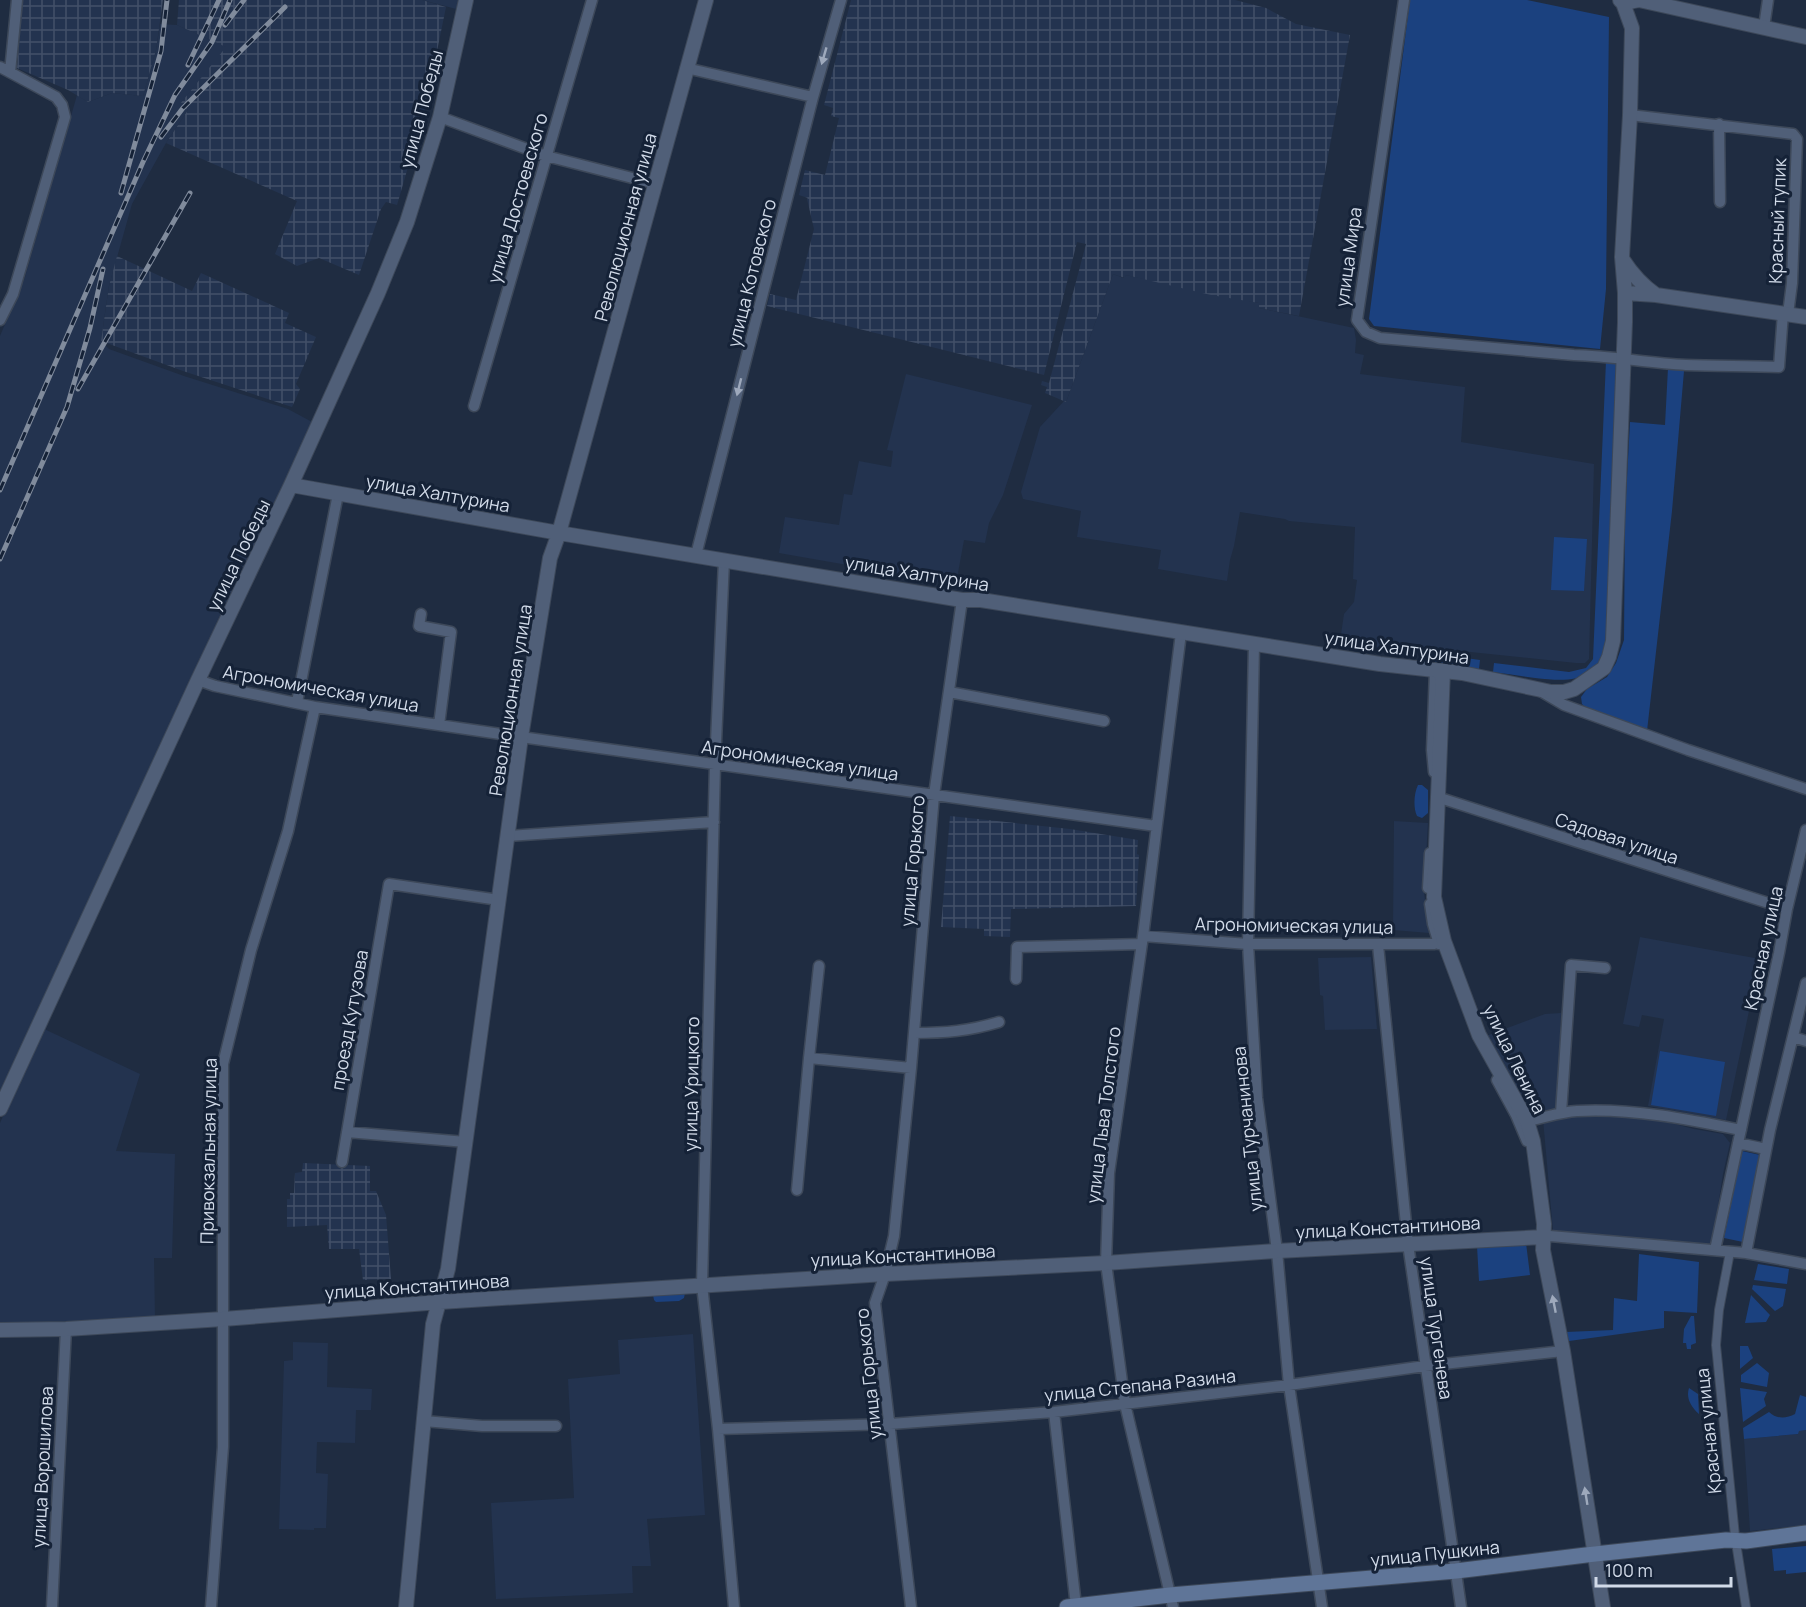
<svg xmlns="http://www.w3.org/2000/svg" width="1806" height="1607" viewBox="0 0 1806 1607" font-family="Manrope,sans-serif">
<style>
.built{fill:#23334f}
.industrial{fill:url(#industrial-grid)}
.green{fill:#1b417f}
.lines{fill:none;stroke-linecap:round;stroke-linejoin:round}
.pedestrian-casing{stroke:#3d4859;stroke-width:10}
.minor-casing{stroke:#3d4859;stroke-width:13}
.tertiary-casing{stroke:#3d4859;stroke-width:16}
.secondary-casing{stroke:#3d4859;stroke-width:17}
.pedestrian{stroke:#505f78;stroke-width:8}
.minor{stroke:#505f78;stroke-width:10}
.tertiary{stroke:#505f78;stroke-width:14}
.secondary{stroke:#5f7598;stroke-width:15}
.rail-casing{stroke:#808b9c;stroke-width:5}
.rail{stroke:#152237;stroke-width:3;stroke-dasharray:9;stroke-linecap:butt}
.oneway{fill:#9ea9bc}
.labels{text-anchor:middle;dominant-baseline:central;stroke-width:6;stroke-linejoin:round;paint-order:stroke}
.street-label{font-size:18px;fill:#d2dbe9;stroke:#152237}
</style>
<defs>
<pattern id="industrial-grid" width="8" height="8" patternUnits="userSpaceOnUse" patternTransform="scale(1.5)"><rect width="8" height="8" fill="#23334f"/><path d="M0 4h8M4 0v8" fill="none" stroke="#425068"/></pattern>
</defs>
<rect width="100%" height="100%" fill="#1f2c41"/>
<path class="built" d="M422,0H462L460,10Z
M160,24L177,25L227,47L181,103L188,110L166,143L132,204L109,286L101,341L109,349L184,376L288,409L314,423L0,1091V336L25,277L77,95L88,102L112,93L143,96L156,50Z
M1113,274L1124,278L1126,275L1259,303V308L1354,328L1356,340L1355,353L1364,355L1360,374L1465,387L1461,442L1594,464L1589,659L1585,663H1576L1422,647L1405,642L1402,652L1340,641L1344,614L1354,602L1357,580L1353,579L1355,527L1289,521L1285,519L1240,512L1234,546L1230,560L1227,581L1158,569L1161,550L1077,537L1081,511L1023,499L1021,492L1040,427L1064,401L1066,402Z
M906,374L1032,405L1003,495L989,523L985,543L964,540L956,584L779,553L785,517L839,525L844,494L852,495L859,461L891,467L893,451L887,450Z
M1394,821L1428,823L1424,892L1429,933L1393,930Z
M1640,937L1760,959L1726,1120L1648,1106L1664,1019L1642,1015L1639,1027L1623,1024Z
M1371,957L1377,1029L1325,1030L1323,996L1320,995L1318,958Z
M1561,1013L1557,1109L1530,1113L1486,1036L1545,1014Z
M42,1028L140,1074L116,1151L175,1154L172,1258H154L155,1319L0,1325V1123Z
M1562,1114H1636L1694,1129L1723,1134L1730,1143L1723,1174L1712,1244L1553,1231L1543,1119Z
M693,1334L705,1515L647,1519L651,1566H632L633,1593L496,1599L491,1503L574,1498L568,1379L620,1374L618,1340Z
M293,1342L328,1343L327,1387L372,1389L371,1410H356L355,1443L317,1442L316,1473L328,1474L326,1528H314V1530L279,1529L284,1361L293,1360Z
M1806,1430V1525L1750,1531L1744,1439L1798,1434V1431Z"/>
<path class="industrial" d="M23,0H163L156,50L143,96L112,93L88,102L68,90L17,68Z
M179,0H422L446,7L426,105L397,205L386,202L381,209L359,275L319,258L297,266L275,254L297,201L166,143L188,110L180,104L226,47L177,25Z
M851,0H1235L1266,8L1296,24L1350,35L1299,316L1259,308V303L1211,295L1126,275L1125,278L1113,274L1066,402L1045,393L1047,387L1041,385L1042,381L1049,383L1086,244L1077,242L1044,375L767,306L770,294L796,300L814,229L807,199L808,198L799,195L805,170L825,175L839,118L831,116L833,108L824,105Z
M117,256L192,291L201,273L289,313L285,323L316,337L296,384L300,389L292,407L183,371L101,341L109,286Z
M950,816L1070,829L1138,840L1137,854L1139,855L1136,906L1011,909L1010,937L984,936V929L941,927Z
M303,1163L370,1166V1191H376L386,1215L391,1279L363,1280L359,1249H329L327,1225L287,1227V1199H290V1193H294L295,1173L302,1172Z"/>
<path class="green" d="M1410,0H1527L1609,17L1606,289L1600,349L1374,326L1369,319Z
M1606,361L1618,362L1607,644C1596,683 1570,682 1535,678C1521,676 1507,674 1493,672L1494,663L1569,672L1586,668L1593,659Z
M1668,368L1684,371L1672,511L1647,731L1588,710L1582,704L1581,697L1587,689L1607,677L1616,663L1624,640L1625,515L1630,422L1665,425Z
M1554,537L1587,539L1584,591L1551,590Z
M1422,652L1480,660L1479,669L1421,660Z
M1418,785H1422L1428,790V813L1422,818L1417,816C1413,808 1414,793 1418,785Z
M1660,1051L1725,1062L1716,1116L1651,1105Z
M1742,1151L1760,1155L1743,1242L1724,1238Z
M1526,1243L1530,1275L1479,1281L1477,1246Z
M1639,1254L1699,1262L1697,1313L1664,1311V1328L1569,1341L1566,1332L1613,1330L1614,1298L1637,1301Z
M1758,1264L1789,1269L1787,1284L1754,1280Z
M1753,1285L1786,1289L1783,1306L1775,1311L1752,1289Z
M685,1293L684,1298L679,1301L656,1302L654,1300L653,1295Z
M1751,1295L1770,1315L1766,1322L1745,1323Z
M1691,1316H1694L1696,1343L1691,1345V1349H1687L1686,1343H1683L1684,1329Z
M1740,1346H1748L1753,1358L1740,1369Z
M1757,1363L1769,1373L1767,1387L1741,1382V1375Z
M1689,1388L1698,1394L1699,1414C1690,1406 1686,1397 1689,1388Z
M1740,1388L1767,1392L1764,1399L1766,1406L1743,1422Z
M1800,1395L1806,1397V1430L1799,1431L1798,1434L1744,1439L1743,1428L1769,1412C1776,1419 1786,1419 1795,1414Z
M1806,1546V1572L1786,1574V1570L1774,1571L1772,1549Z"/>
<g class="lines">
<defs>
<path id="pedestrian" d="M1730,1252L1719,1310L1716,1345L1735,1536L1746,1607"/>
<path id="minor" d="M1404,0L1357,320L1366,332L1380,338L1574,355C1611,356 1648,363 1686,365C1717,366 1748,366 1779,367L1783,313
M1764,27L1768,0
M0,67L56,97L62,105L65,117L13,294L0,320
M686,68L813,97
M10,72L17,0
M1630,115L1793,134L1797,139L1792,283L1788,314
M440,117L546,156L656,184
M1719,124L1720,202
M474,406L592,0
M696,555L813,97L841,0
M724,560L715,765L702,1285L718,1429L734,1607
M421,614L419,626L451,632L439,725
M1254,645L1248,944L1257,1098L1277,1251L1289,1385L1322,1607
M198,680L215,686L315,707L521,737L1156,826
M949,692L1104,721
M1542,692L1564,705L1688,750L1806,789
M297,702L338,494
M1434,772L1432,750L1435,670
M1437,797L1787,909
M508,836L714,822
M1428,888L1430,853
M1430,904L1433,924L1439,944
M1143,936L1248,944H1434L1444,941
M1378,945L1408,1244L1461,1607
M1016,979L1017,947L1142,944
M914,1033C945,1033 969,1031 999,1022
M1793,1037L1806,1041
M809,1058L911,1068
M1497,1080L1516,1115L1527,1141
M1561,1113L1571,965L1605,968
M1527,1121C1544,1118 1560,1112 1577,1111C1632,1108 1687,1119 1741,1130
M347,1132L466,1142
M1738,1143L1766,1149
M342,1162L389,884L499,900
M797,1190L809,1058L819,966
M1543,1237L1550,1236L1746,1253L1806,1264
M1715,1250L1779,953L1787,909L1806,830
M1746,1253L1770,1130L1806,983
M1054,1412L1076,1606
M424,1421L482,1426H556
M718,1429L890,1424L1054,1412L1289,1385L1425,1366L1563,1351
M52,1607L66,1329
M211,1607L223,1447V1064L251,950L288,831L315,707
M911,1607L875,1303L885,1274L894,1236L911,1068L934,795L962,600
M1173,1607L1125,1404L1106,1263L1109,1173L1143,936L1181,633"/>
<path id="tertiary" d="M1623,3L1639,0L1806,37
M1623,260C1632,274 1642,285 1656,295
M1625,293L1656,295L1806,317
M291,485L559,533L962,600H981L1380,664L1462,673L1551,692H1564L1574,689L1604,668L1609,657L1613,641L1625,322V293L1622,257L1630,115L1632,28L1623,3L1620,0
M1443,671L1434,897L1444,941L1479,1035L1527,1121L1533,1141L1544,1224L1543,1250L1563,1351L1603,1607
M0,1109L198,680L291,485L378,293L407,222L440,117L466,0
M0,1330L66,1329L223,1319L440,1302L885,1274L1106,1263L1277,1251L1543,1237
M406,1607L433,1324L448,1269L521,737L550,558L559,533L706,0"/>
<path id="secondary" d="M1067,1607L1170,1595L1456,1571L1586,1555L1726,1540L1746,1541L1806,1533"/>
</defs>
<use href="#pedestrian" class="pedestrian-casing"/>
<use href="#minor" class="minor-casing"/>
<use href="#tertiary" class="tertiary-casing"/>
<use href="#secondary" class="secondary-casing"/>
<use href="#pedestrian" class="pedestrian"/>
<use href="#minor" class="minor"/>
<use href="#tertiary" class="tertiary"/>
<use href="#secondary" class="secondary"/>
<defs>
<path id="rail" d="M225,25L244,0
M188,65L219,0
M161,137L183,108L285,7
M121,193L161,51L167,0
M78,389L190,193
M0,490L143,162L175,95L212,42L230,0
M0,559L67,407L90,328L103,269"/>
</defs>
<use href="#rail" class="rail-casing"/>
<use href="#rail" class="rail"/>
</g>
<defs><path id="oneway-solid" d="M-6-.8H1V-3.2L6.5 0L1 3.2V.8H-6Z" transform="scale(1.5)"/></defs>
<g class="oneway">
<use href="#oneway-solid" transform="translate(824 56) rotate(106)"/>
<use href="#oneway-solid" transform="translate(739 387) rotate(104)"/>
<use href="#oneway-solid" transform="translate(1554 1304) rotate(-101)"/>
<use href="#oneway-solid" transform="translate(1586 1496) rotate(-99)"/>
</g>
<g class="labels">
<g class="street-label">
<text transform="translate(421 109) rotate(-75)">улица Победы</text>
<text transform="translate(517 198) rotate(-74)">улица Достоевского</text>
<text transform="translate(1777 221) rotate(-88)">Красный тупик</text>
<text transform="translate(625 227) rotate(-75)">Революционная улица</text>
<text transform="translate(1348 257) rotate(-82)">улица Мира</text>
<text transform="translate(751 273) rotate(-76)">улица Котовского</text>
<text transform="translate(438 493) rotate(10)">улица Халтурина</text>
<text transform="translate(238 555) rotate(-64)">улица Победы</text>
<text transform="translate(917 573) rotate(9)">улица Халтурина</text>
<text transform="translate(1397 647) rotate(8)">улица Халтурина</text>
<text transform="translate(321 688) rotate(10)">Агрономическая улица</text>
<text transform="translate(510 700) rotate(-81)">Революционная улица</text>
<text transform="translate(800 760) rotate(8)">Агрономическая улица</text>
<text transform="translate(1617 838) rotate(18)">Садовая улица</text>
<text transform="translate(912 861) rotate(-85)">улица Горького</text>
<text transform="translate(1294 925) rotate(1)">Агрономическая улица</text>
<text transform="translate(1763 948) rotate(-78)">Красная улица</text>
<text transform="translate(349 1020) rotate(-80)">проезд Кутузова</text>
<text transform="translate(1515 1059) rotate(64)">улица Ленина</text>
<text transform="translate(691 1084) rotate(-89)">улица Урицкого</text>
<text transform="translate(1103 1115) rotate(-83)">улица Льва Толстого</text>
<text transform="translate(1247 1129) rotate(-96)">улица Турчанинова</text>
<text transform="translate(208 1151) rotate(-89)">Привокзальная улица</text>
<text transform="translate(1388 1227) rotate(-3)">улица Константинова</text>
<text transform="translate(903 1255) rotate(-3)">улица Константинова</text>
<text transform="translate(417 1286) rotate(-4)">улица Константинова</text>
<text transform="translate(1437 1328) rotate(82)">улица Тургенева</text>
<text transform="translate(868 1374) rotate(-96)">улица Горького</text>
<text transform="translate(1140 1385) rotate(-6)">улица Степана Разина</text>
<text transform="translate(1708 1431) rotate(-96)">Красная улица</text>
<text transform="translate(42 1467) rotate(-87)">улица Ворошилова</text>
<text transform="translate(1435 1553) rotate(-6)">улица Пушкина</text>
</g>
</g>
<path d="M1596 1577v9h135v-9" fill="none" stroke="#d2dbe9" stroke-width="3"/>
<text x="1605" y="1577" font-size="18" fill="#d2dbe9" stroke="#152237" stroke-width="4.5" paint-order="stroke">100 m</text>
</svg>
